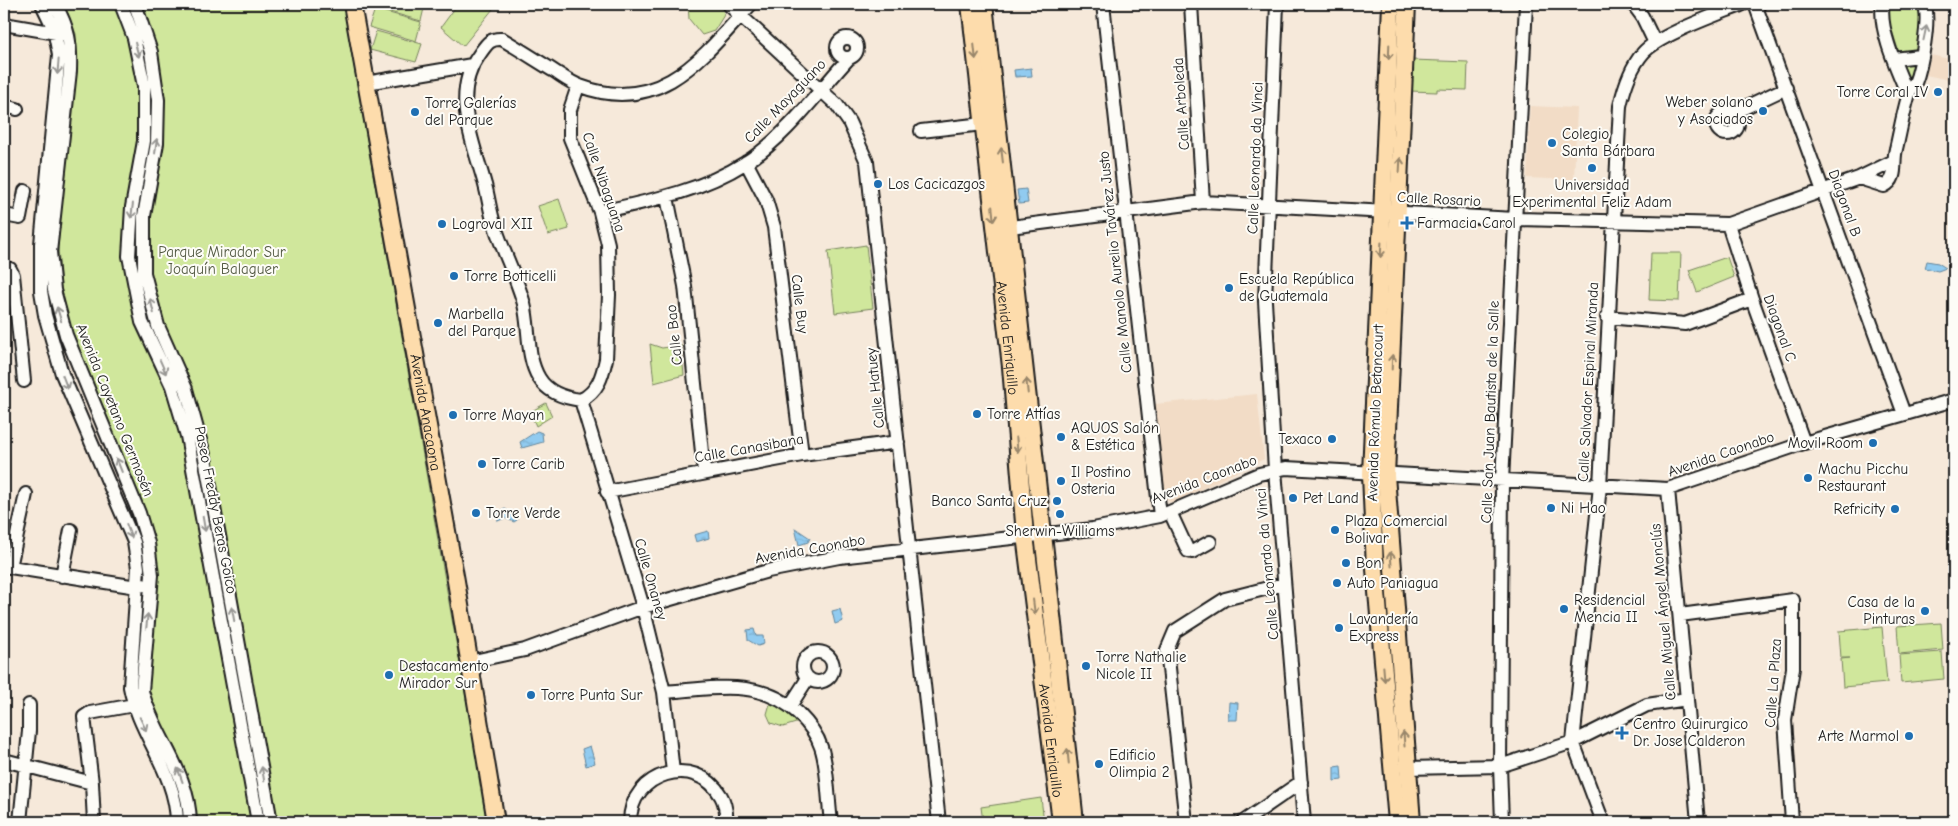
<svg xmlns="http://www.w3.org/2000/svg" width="1958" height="826" viewBox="0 0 1958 826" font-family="'Comic Neue',sans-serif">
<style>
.built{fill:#f2dcc6}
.green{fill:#d0e79c;stroke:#76825c}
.water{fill:url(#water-ripples);stroke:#62859b}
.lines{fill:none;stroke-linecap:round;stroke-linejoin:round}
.minor-casing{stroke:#1c1c1c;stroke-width:16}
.major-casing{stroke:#1c1c1c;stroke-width:20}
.minor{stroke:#fdfcf7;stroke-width:12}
.major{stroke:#fddcac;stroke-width:16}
.oneway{stroke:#989794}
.oneway2{stroke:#98866b}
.poi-dot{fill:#1f6fb2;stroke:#fdfcf7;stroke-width:2}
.labels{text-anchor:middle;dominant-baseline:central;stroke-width:4;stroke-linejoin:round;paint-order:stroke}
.poi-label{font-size:15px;fill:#1c1c1c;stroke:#fdfcf7;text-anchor:start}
.street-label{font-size:15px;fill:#1c1c1c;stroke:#fdfcf7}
.park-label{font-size:15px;fill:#525942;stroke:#fdfcf7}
</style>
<defs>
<pattern id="water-ripples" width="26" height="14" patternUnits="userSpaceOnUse" patternTransform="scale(1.25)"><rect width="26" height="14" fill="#91cbf0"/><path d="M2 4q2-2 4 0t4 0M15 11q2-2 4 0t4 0" fill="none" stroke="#7caecd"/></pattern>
</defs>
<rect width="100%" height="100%" fill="#f6e9da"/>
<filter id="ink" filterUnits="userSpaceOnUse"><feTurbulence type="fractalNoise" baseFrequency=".02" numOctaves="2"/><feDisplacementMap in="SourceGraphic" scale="10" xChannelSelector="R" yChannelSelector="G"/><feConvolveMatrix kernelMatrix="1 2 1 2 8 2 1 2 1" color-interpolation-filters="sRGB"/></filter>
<g filter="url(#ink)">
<path class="built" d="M1931,55L1949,59L1948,64L1954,65V81L1926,75Z
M1530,106L1577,108L1574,180L1527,178Z
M1257,394L1264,459L1174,502H1169L1166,498L1155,404Z"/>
<path class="green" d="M64,4H343L488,822H194L147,691L154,553L102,408L72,332L61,289L58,247L76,46V34Z
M370,4H425L421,21L369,6Z
M458,4H497L463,46L441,27Z
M688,4H717L723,9L724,15L714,31L702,35L689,19Z
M1891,4H1919L1923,11L1909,85L1886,11Z
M375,9L421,22L416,41L369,27Z
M376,31L422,44L416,62L370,50Z
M1412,60L1468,62L1467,90L1437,89V92L1410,91Z
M559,199L569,229L548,235L538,206Z
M866,245L873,308L835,313L828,251Z
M1651,253H1681L1679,301L1649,300Z
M1727,257L1734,277L1697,292L1689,270Z
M650,344L662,348L681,345L684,375L654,383Z
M546,403L552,416L536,426L530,412Z
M1941,623L1943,650L1899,654L1897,626Z
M1882,627L1887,683L1843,687L1841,659L1850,658H1841L1839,631Z
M1942,652L1944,679L1901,683L1899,655Z
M771,700L799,722L783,727L771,723L767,714Z
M1041,798L1044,822H983L981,807Z"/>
<path class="water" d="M1031,68L1032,76L1015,77L1014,70Z
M1026,189L1028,203L1019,204L1017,190Z
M1927,261L1938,263L1946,268L1938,271L1925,268Z
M537,431L542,433L543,442L522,448L520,442Z
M505,509L517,516V520L514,522L505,518L498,521L497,513Z
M795,528L810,538L808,542L799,545Z
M708,531L709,538L696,542L694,535Z
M840,609L843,621L835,624L832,611Z
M754,629L756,636H763L764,644L758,646L748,640L747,630Z
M1229,702L1238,703L1237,720H1228Z
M590,746L595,763L586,766L582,749Z
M1341,766L1342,780L1334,781V767Z"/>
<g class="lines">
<defs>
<path id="minor" d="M42,4L54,29L59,55L41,244V291L45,315L62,374L134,542L138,568L130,687C139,735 176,772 177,822
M55,4C69,29 71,43 70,71L50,252L54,290L66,335L139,513L148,543L152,575L142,691C154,737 189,771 190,822
M121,4L134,38L144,86V141L132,207L129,256L142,322L172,386L187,436L258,822
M135,4L151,52L158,100L157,143L144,216V273L158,326L186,389L205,458L271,822
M728,4L837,105L849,122L867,162L939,822
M1103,4L1160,516
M1191,4L1203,202
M1277,4L1265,301L1275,470L1304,822
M1633,4L1642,16L1655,43
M1755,4L1904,414
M1883,4C1878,29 1898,71 1908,95
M4,24L62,34
M837 48a10 10 0 1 1 20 0a10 10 0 1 1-20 0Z
M1894,59L1920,56
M366,83L472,65
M578,86L570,110V138L600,212L608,244L609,295L606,359C602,377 598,391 581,400
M4,106L17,109
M1716 123a11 11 0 1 1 22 0a11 11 0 1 1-22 0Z
M1733,113L1786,88
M921,131L983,124
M746,162L766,200L774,227L802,455
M1859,178L1884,186C1899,179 1892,163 1896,149C1900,132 1903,114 1908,97C1909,92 1913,87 1915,83C1921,68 1931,17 1924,4
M667,197L685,286L704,472
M600,212C650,201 701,191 745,163C784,139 818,92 849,58
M4,215L20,218L25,191
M1728,224L1752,299L1804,443
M1010,227L1203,202L1515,219L1728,224L1859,178L1892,162
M4,268L10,269L13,275L24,381
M1607,317L1685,324L1752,299
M581,400C564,398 548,393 539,378C526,357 530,327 524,304C517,278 503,252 495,226C490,213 489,199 485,185C474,143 450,95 479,55C486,45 489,38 502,39C519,49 536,60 554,71C562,76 571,83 580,86C660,116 703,57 751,4
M581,400L643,607L664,692L673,772
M1668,489L1698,822
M607,492L802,455L898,442
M1170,512L1188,551L1192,552L1210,542
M4,566L137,587L143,585
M10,567L26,494
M62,576L71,530
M1680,615L1793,600V668L1785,720L1792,822
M803 667a15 15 0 1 1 30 0a15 15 0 1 1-30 0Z
M469,662L525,650L643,607L768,571L839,557L1093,529L1160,516L1259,474L1286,468L1668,489L1804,443L1954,400
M664,692C712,689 759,677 798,713C807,722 817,734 821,747C828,766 828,801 831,822
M790,706L808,678
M4,760L92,783
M1407,768L1500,766L1573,742L1647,705L1687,699
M20,822L29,731V705
M94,822L92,783L84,717L90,713L134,705
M630,822C630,772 696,753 721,796C726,804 726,813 727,822
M1186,822L1167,650L1175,631L1225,599L1284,584
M1243,822L1301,782
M1502,822L1500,766L1502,481L1526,4
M1603,822L1573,742L1600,486L1620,106C1624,88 1630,68 1643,53C1658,35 1719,14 1743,4"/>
<g id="major">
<path id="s1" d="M352,4L456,581L496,822"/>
<path id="s2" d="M970,4L1011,367L1025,535L1061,822"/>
<path d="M984,4L1075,822"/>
<path d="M1391,4L1371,474L1375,569L1397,822"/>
<path d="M1407,4L1386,475L1412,822"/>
</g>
</defs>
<use href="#minor" class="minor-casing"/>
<use href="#major" class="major-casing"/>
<use href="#minor" class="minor"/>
<use href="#major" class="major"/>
</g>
<defs><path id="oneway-shaft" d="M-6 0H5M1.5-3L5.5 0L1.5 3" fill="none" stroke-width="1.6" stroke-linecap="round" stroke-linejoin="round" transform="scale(1.25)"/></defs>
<g class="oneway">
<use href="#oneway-shaft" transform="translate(1925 33) rotate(-78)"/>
<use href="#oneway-shaft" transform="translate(137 50) rotate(75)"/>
<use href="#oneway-shaft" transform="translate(58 67) rotate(95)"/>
<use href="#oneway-shaft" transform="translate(156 146) rotate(-83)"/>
<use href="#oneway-shaft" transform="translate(132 211) rotate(97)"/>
<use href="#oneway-shaft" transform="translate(152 306) rotate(-104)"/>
<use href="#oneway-shaft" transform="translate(59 314) rotate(-107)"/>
<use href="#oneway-shaft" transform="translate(163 367) rotate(66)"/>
<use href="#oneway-shaft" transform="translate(65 382) rotate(69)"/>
<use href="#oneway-shaft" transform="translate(119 465) rotate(-112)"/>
<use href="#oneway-shaft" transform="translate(204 524) rotate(80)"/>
<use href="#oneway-shaft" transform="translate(129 531) rotate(69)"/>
<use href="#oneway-shaft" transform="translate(233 614) rotate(-100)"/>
<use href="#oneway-shaft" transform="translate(147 621) rotate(-84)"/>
<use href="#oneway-shaft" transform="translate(143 724) rotate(64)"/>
<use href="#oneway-shaft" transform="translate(263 774) rotate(-100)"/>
<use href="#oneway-shaft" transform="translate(180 775) rotate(-110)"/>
</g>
<g class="oneway2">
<use href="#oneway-shaft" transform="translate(975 52) rotate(84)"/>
<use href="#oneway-shaft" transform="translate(1389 52) rotate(92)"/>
<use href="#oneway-shaft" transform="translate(1002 155) rotate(-97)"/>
<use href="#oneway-shaft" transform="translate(1400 165) rotate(-87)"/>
<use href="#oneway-shaft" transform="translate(993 214) rotate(84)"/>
<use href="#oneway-shaft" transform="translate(1381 250) rotate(93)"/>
<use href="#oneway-shaft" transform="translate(1392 362) rotate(-88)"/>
<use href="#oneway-shaft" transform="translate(1027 386) rotate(-96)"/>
<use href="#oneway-shaft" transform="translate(1017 445) rotate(85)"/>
<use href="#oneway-shaft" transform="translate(1391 559) rotate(-94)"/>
<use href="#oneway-shaft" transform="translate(1034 607) rotate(83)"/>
<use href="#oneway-shaft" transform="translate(1384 674) rotate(85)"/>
<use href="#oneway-shaft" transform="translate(1404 739) rotate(-94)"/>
<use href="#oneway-shaft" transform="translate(1068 756) rotate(-96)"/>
</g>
</g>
<g class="poi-dot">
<circle cx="1938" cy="92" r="5"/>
<circle cx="1763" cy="111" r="5"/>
<circle cx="415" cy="112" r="5"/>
<circle cx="1552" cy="143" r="5"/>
<circle cx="1592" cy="168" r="5"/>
<circle cx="878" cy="184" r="5"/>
<path d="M1404.5 215.5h5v5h5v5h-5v5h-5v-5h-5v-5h5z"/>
<circle cx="442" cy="224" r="5"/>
<circle cx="454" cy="276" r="5"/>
<circle cx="1229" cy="288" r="5"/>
<circle cx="438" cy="323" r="5"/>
<circle cx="977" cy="414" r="5"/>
<circle cx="453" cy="415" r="5"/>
<circle cx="1061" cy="437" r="5"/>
<circle cx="1332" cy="439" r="5"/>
<circle cx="1873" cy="443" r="5"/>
<circle cx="482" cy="464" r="5"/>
<circle cx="1808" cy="478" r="5"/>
<circle cx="1061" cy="481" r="5"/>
<circle cx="1293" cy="498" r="5"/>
<circle cx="1057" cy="501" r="5"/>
<circle cx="1551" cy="508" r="5"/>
<circle cx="1895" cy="509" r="5"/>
<circle cx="476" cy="513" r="5"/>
<circle cx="1060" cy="514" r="5"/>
<circle cx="1335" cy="530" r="5"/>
<circle cx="1346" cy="563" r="5"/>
<circle cx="1337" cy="583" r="5"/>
<circle cx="1564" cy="609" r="5"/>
<circle cx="1925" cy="611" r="5"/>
<circle cx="1339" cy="628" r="5"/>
<circle cx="1086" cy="666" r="5"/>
<circle cx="389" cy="675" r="5"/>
<circle cx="531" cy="695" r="5"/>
<path d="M1619.5 725.5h5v5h5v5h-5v5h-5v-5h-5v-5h5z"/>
<circle cx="1909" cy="736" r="5"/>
<circle cx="1099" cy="764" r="5"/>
</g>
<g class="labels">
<g class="poi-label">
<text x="1928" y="92" text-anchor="end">Torre Coral IV</text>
<text x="1753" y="102" text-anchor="end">Weber solano<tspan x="1753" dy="17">y Asociados</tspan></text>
<text x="425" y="103">Torre Galerías<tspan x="425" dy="17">del Parque</tspan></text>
<text x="1562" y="134">Colegio<tspan x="1562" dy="17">Santa Bárbara</tspan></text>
<text x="888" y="184">Los Cacicazgos</text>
<text x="1592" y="185" text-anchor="middle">Universidad<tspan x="1592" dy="17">Experimental Feliz Adam</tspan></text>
<text x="1417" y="223">Farmacia Carol</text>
<text x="452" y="224">Logroval XII</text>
<text x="464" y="276">Torre Botticelli</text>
<text x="1239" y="279">Escuela República<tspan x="1239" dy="17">de Guatemala</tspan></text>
<text x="448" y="314">Marbella<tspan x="448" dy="17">del Parque</tspan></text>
<text x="987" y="414">Torre Attías</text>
<text x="463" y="415">Torre Mayan</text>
<text x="1071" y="428">AQUOS Salón<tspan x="1071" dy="17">&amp; Estética</tspan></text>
<text x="1322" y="439" text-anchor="end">Texaco</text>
<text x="1863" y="443" text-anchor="end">Movil Room</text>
<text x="492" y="464">Torre Carib</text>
<text x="1818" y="469">Machu Picchu<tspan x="1818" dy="17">Restaurant</tspan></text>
<text x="1071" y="472">Il Postino<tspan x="1071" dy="17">Osteria</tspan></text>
<text x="1303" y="498">Pet Land</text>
<text x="1047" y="501" text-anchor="end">Banco Santa Cruz</text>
<text x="1561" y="508">Ni Hao</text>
<text x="1885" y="509" text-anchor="end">Refricity</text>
<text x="486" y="513">Torre Verde</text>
<text x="1345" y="521">Plaza Comercial<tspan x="1345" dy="17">Bolivar</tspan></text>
<text x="1060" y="531" text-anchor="middle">Sherwin-Williams</text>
<text x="1356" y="563">Bon</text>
<text x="1347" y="583">Auto Paniagua</text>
<text x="1574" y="600">Residencial<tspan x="1574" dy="17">Mencia II</tspan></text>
<text x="1915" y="602" text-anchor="end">Casa de la<tspan x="1915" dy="17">Pinturas</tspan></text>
<text x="1349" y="619">Lavandería<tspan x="1349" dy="17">Express</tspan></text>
<text x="1096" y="657">Torre Nathalie<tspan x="1096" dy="17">Nicole II</tspan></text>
<text x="399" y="666">Destacamento<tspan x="399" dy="17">Mirador Sur</tspan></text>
<text x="541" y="695">Torre Punta Sur</text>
<text x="1633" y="724">Centro Quirurgico<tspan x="1633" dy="17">Dr. Jose Calderon</tspan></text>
<text x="1899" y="736" text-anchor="end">Arte Marmol</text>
<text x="1109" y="755">Edificio<tspan x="1109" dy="17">Olimpia 2</tspan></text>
</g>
<g class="street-label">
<text transform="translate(785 101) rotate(-46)">Calle Mayaguano</text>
<text transform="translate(1181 104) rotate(-94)">Calle Arboleda</text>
<text transform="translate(1255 158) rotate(-88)">Calle Leonardo da Vinci</text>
<text transform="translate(604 182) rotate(71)">Calle Nibaguana</text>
<text transform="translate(1439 199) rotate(3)">Calle Rosario</text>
<text transform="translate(1845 203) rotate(70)">Diagonal B</text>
<text transform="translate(1115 262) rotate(-96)">Calle Manolo Aurelio Tavárez Justo</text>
<text transform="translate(800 304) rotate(83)">Calle Buy</text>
<text transform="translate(1780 328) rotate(70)">Diagonal C</text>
<text transform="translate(674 335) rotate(-96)">Calle Bao</text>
<text stroke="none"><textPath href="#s2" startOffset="336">Avenida Enriquillo</textPath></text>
<text transform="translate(1588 382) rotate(-87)">Calle Salvador Espinal Miranda</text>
<text transform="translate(875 388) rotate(-96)">Calle Hatuey</text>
<text transform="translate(115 410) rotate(68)">Avenida Cayetano Germosén</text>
<text transform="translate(1490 412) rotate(-88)">Calle San Juan Bautista de la Salle</text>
<text stroke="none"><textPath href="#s1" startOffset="415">Avenida Anacaona</textPath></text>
<text transform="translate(1375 413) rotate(-88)">Avenida Rómulo Betancourt</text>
<text transform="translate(749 448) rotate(-10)">Calle Canasibana</text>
<text transform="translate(1721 454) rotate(-19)">Avenida Caonabo</text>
<text transform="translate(1204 479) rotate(-21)">Avenida Caonabo</text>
<text transform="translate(216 510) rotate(79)">Paseo Freddy Beras Goico</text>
<text transform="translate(810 549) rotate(-10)">Avenida Caonabo</text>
<text transform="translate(1267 564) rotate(-95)">Calle Leonardo da Vinci</text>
<text transform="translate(651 579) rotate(74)">Calle Onaney</text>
<text transform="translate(1663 612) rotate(-95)">Calle Miguel Ángel Monclús</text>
<text transform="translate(1773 683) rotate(-86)">Calle La Plaza</text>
<text stroke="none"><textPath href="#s2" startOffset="741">Avenida Enriquillo</textPath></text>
</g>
<g class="park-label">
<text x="222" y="252">Parque Mirador Sur<tspan x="222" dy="17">Joaquín Balaguer</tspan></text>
</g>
</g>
<rect width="1958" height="826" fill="none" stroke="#fdfcf7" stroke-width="20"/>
<rect x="10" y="10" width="1938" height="806" fill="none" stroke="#1c1c1c" stroke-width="2" filter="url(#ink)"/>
</svg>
